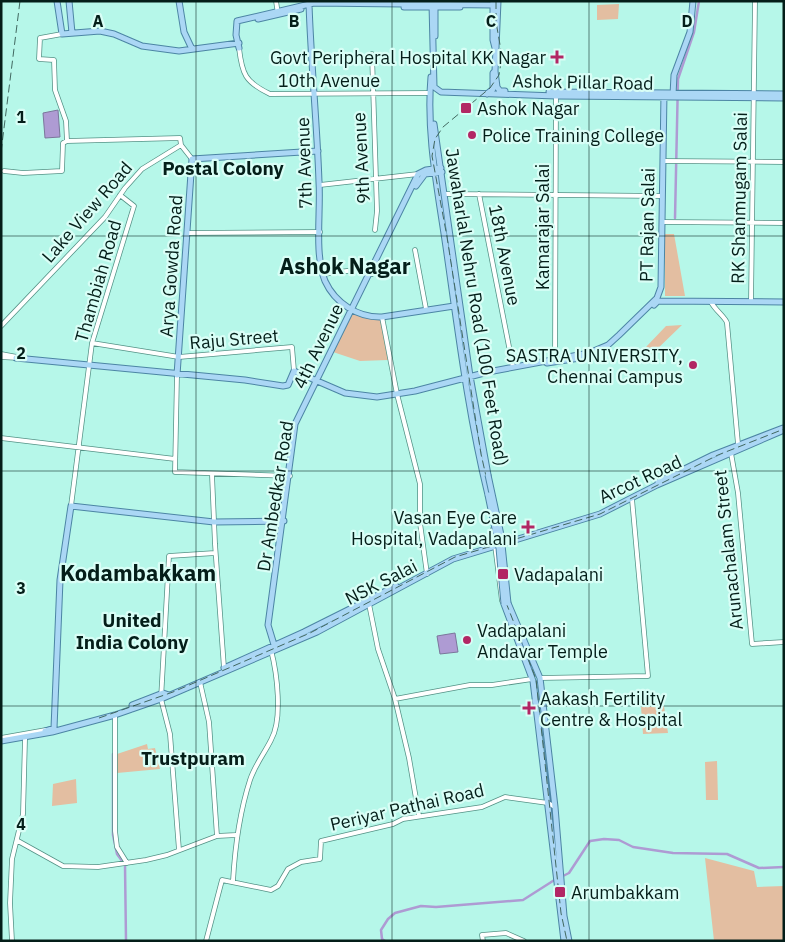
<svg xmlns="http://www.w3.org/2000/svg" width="785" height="942" viewBox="0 0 785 942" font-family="'IBM Plex Sans',sans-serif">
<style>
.green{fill:#e3bea1}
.water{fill:#ae9bd3;stroke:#7b769b}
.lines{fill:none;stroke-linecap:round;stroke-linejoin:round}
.canal{stroke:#ae9bd3;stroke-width:2.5}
.minor-casing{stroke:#549286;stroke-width:5.5}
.major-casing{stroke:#4c85a4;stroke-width:7}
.minor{stroke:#fff;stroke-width:4}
.major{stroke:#abd7f5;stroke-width:5}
.rail{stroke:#416860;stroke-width:1;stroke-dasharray:8 4;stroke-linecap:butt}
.major-bridge-casing{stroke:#4c85a4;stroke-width:7;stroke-linecap:butt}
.major-bridge{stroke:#abd7f5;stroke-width:5}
.grid{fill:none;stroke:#041e19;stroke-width:1;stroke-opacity:0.55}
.poi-dot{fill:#b22764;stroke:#d9fef6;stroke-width:2}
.labels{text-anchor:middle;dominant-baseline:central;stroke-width:4.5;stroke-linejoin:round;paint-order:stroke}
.poi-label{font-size:18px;fill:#041e19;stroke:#d9fef6;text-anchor:start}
.street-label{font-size:18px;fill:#041e19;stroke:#d9fef6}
.neighbourhood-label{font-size:19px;font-weight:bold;fill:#041e19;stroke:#d9fef6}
.district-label{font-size:22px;font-weight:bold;fill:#041e19;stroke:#d9fef6}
.grid-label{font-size:16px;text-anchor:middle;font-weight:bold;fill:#041e19;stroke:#d9fef6;stroke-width:4.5;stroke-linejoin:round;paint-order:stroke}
</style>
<rect width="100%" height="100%" fill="#b6f7e9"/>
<path class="green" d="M619,4L618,19L597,20V5Z
M665,234H674L685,296H665Z
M352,312L381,319L388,360L360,361L333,352Z
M682,325L652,354L646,347L666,326Z
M664,706L668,733L643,734L641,707Z
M147,744L148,749L155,748L160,769L117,773V754Z
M717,761L718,800H706L705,762Z
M76,779L77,803L52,806L53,784Z
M705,858L754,871L757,887L784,886V941H714Z"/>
<path class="water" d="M58,110L60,137L45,138L43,113Z
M455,633L458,652L440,654L437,636Z"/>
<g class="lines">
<path class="canal" d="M675,218L678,79L694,32L699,1
M113,754V835L117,854L125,865L126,941
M561,877L569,873L590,841L604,839L619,840L633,847L673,853L727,854L759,868L784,867
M385,941L382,939L381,930L388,919L395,913L421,906L436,907L523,900L556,879"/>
<defs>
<path id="minor" d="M276,1L278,14
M62,34L40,38L39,59L54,60L55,90L66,121L67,141
M239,48C242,74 245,82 270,94L430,93
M372,54L377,211L375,230
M663,161L784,162
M4,171L23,173L62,171L63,143L67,141L180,138L181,145L192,159
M320,185L418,174
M444,194L662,196
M479,194L513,367
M662,222L784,223
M187,233L320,232
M415,250L426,309
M323,274L363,269L372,274
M711,302C715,310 726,318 727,323L738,444
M751,302L755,1
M382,317L397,394L420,484V523L427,574
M1,326L105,217L125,188L142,169L181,145
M92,343L179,357L292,347L294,371
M1,354L17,357
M1,357L19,358
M555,360L556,94
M177,375L175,472L290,476
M1,438L175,459
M731,453L738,493L752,644L784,642
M212,475L215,544L224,668
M71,506L92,343L134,206L120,195
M493,529L502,601
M369,604L378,649L395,699L409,758L419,816
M540,678L648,676L632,499
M200,682L209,722L217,836
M395,699L470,685H492L532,679
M115,715V831L117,847L127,863
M1,738L46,730
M18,841L63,866L98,867L146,860L167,855L217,836L236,835
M179,850L170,734L161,699L169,556L215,553
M233,881C235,846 239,814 250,780C255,765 264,754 271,740C283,719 277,673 271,650
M12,941L10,903L12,859L23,814L25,739
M206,941L222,880L271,890L278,886L288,869L301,862L320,859L321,841L393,824L403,819L482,807L505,797L548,803L555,807
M483,941L482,935L506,933L524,941"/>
<path id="major" d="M57,1L62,34L100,31L114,34L142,46L179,51L239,43
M69,1L72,33
M179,1L184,32L192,49
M493,1V40L495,48
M309,4C311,64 317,123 319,182C321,211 314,254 325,281C335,303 358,318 382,317L454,306
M432,4L434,87L441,92L556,96L784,98
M404,7H460
M258,19L301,9
M435,36V7
M239,48L236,35L237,21L314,3L493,5
M495,71L497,87L500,91H505
M431,77C426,134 438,191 446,247C458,330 468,413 488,495
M549,92L784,94
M487,94L493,89V73L495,71L498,1
M673,95L674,75L690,32L693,1
M434,124L470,376L488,475
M416,186L425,174L442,172
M654,305L658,301L784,302
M16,358L245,380L283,386L288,385L294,371L345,393L377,397L415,391L488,372L589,353L608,345L619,335L657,298L661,287L664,93
M547,363L586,357L606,349
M177,375L192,159L318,151
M658,482L713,455L783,428
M508,603L540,678L555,807L564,916L569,941
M504,604L533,681L564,941
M275,648L268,625L295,424L418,174L426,170L441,168
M224,668L304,632L396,586
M132,709V705L163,693L169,695
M45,731L54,728L60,580L71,506L214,522L284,521
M1,741L52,732L115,715L161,699L317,632L453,559L600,514L657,485L784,430"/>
</defs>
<use href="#minor" class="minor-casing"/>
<use href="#major" class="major-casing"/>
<use href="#minor" class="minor"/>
<use href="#major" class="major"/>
<path class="rail" d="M496,1V22L502,56L499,75L490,88L443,127L435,139L432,156L447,237L481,454L498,529L505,600L536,679L561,913L567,941
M1,152L20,1
M99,718L173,692L310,633L455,557L600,514L718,455L784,429"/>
<defs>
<path id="major-bridge" d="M488,475L501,535L508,603
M488,495L499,548L504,604"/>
</defs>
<use href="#major-bridge" class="major-bridge-casing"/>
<use href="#major-bridge" class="major-bridge"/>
</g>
<path class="grid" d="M196,1V941M392,1V941M589,1V941M1,236H784M1,471H784M1,706H784"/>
<g class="poi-dot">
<path d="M554.5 49.5h5v5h5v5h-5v5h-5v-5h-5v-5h5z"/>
<rect x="460" y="102" width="12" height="12" rx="2.5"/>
<circle cx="472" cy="135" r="5"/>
<circle cx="693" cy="365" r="5"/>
<path d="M525.5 519.5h5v5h5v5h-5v5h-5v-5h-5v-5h5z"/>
<rect x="497" y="568" width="12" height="12" rx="2.5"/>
<circle cx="467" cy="640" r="5"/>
<path d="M526.5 700.5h5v5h5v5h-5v5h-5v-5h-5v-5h5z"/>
<rect x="554" y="886" width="12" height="12" rx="2.5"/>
</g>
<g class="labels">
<g class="poi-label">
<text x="546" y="57" text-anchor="end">Govt Peripheral Hospital KK Nagar</text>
<text x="477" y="108">Ashok Nagar</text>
<text x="482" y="135">Police Training College</text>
<text x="683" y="355" text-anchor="end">SASTRA UNIVERSITY,<tspan x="683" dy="21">Chennai Campus</tspan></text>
<text x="517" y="517" text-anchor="end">Vasan Eye Care<tspan x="517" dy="21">Hospital, Vadapalani</tspan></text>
<text x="514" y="574">Vadapalani</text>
<text x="477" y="630">Vadapalani<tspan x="477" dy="21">Andavar Temple</tspan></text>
<text x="540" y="698">Aakash Fertility<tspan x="540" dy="21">Centre &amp; Hospital</tspan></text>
<text x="571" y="892">Arumbakkam</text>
</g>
<g class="street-label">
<text x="329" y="80">10th Avenue</text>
<text transform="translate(583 82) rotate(1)">Ashok Pillar Road</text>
<text transform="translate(361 158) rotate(-93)">9th Avenue</text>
<text transform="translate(304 163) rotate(-92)">7th Avenue</text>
<text transform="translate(739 198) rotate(-89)">RK Shanmugam Salai</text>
<text transform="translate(87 212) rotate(-49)">Lake View Road</text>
<text transform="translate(647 225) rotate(-89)">PT Rajan Salai</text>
<text transform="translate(542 227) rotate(-90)">Kamarajar Salai</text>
<text transform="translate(505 255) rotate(79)">18th Avenue</text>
<text transform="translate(171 266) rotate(-86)">Arya Gowda Road</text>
<text transform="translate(98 281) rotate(-74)">Thambiah Road</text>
<text transform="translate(477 307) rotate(81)">Jawaharlal Nehru Road (100 Feet Road)</text>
<text transform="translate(234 339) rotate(-5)">Raju Street</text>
<text transform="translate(318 346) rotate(-64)">4th Avenue</text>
<text transform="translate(640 479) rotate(-25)">Arcot Road</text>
<text transform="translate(275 496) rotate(-81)">Dr Ambedkar Road</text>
<text transform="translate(728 550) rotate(-96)">Arunachalam Street</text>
<text transform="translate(381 582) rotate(-27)">NSK Salai</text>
<text transform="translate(407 807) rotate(-13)">Periyar Pathai Road</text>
</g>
<g class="neighbourhood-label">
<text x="223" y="168">Postal Colony</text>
<text x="132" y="620">United<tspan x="132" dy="22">India Colony</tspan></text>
<text x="193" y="758">Trustpuram</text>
</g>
<g class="district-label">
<text x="345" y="265">Ashok Nagar</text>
<text x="138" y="572">Kodambakkam</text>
</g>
</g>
<g class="grid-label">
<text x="98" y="27">A</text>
<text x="294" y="27">B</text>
<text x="491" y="27">C</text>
<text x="687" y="27">D</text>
<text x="21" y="123">1</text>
<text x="21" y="359">2</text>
<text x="21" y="594">3</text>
<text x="21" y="830">4</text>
</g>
<rect width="785" height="942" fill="none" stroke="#041e19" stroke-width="5"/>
</svg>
